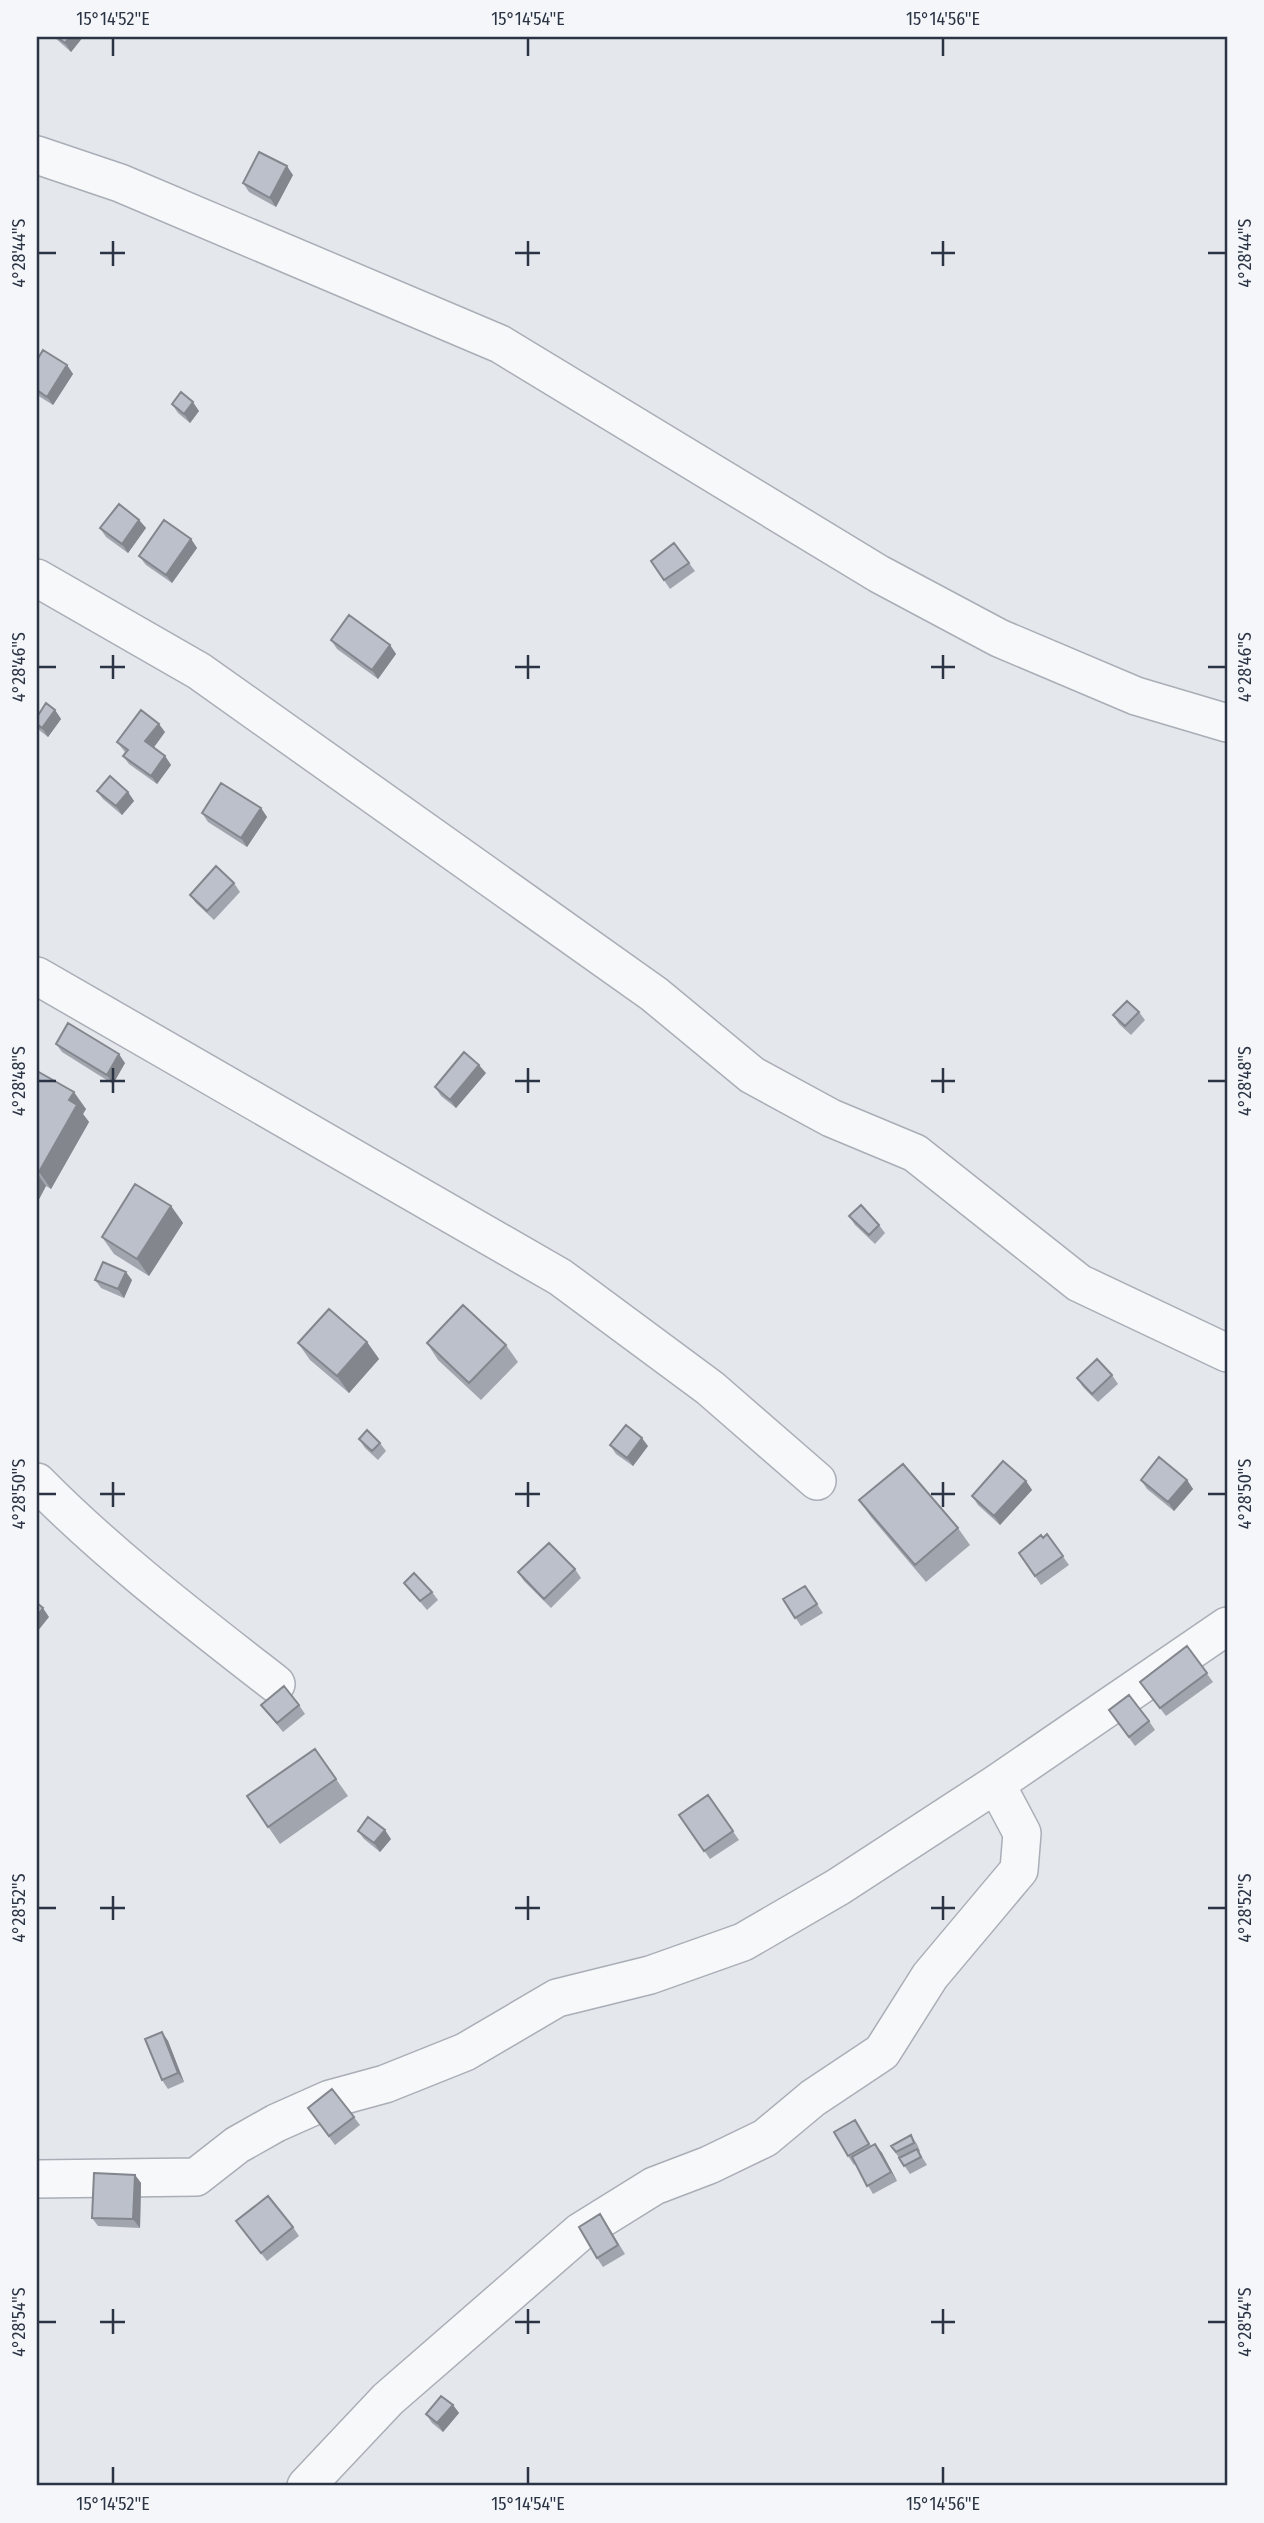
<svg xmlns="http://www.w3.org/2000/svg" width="1264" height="2523" viewBox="0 0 1264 2523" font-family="'Fira Sans Condensed',sans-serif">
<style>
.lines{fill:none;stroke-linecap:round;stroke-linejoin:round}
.minor-casing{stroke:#a9aeb7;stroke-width:40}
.minor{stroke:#f7f8fa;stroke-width:37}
.wall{fill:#a1a5ae}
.shaded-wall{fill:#83868d}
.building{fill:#bbc0ca;stroke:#83868d;stroke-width:2}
.ticks{fill:none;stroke:#2b3445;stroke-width:2.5}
.neatline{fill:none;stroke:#2b3445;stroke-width:2.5}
.ticks-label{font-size:18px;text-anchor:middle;fill:#2b3445}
</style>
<rect width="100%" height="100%" fill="#e4e7ec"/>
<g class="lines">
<defs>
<path id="minor" d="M37,155L120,183L500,344L879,574L999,638L1136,696L1227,723
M37,578L199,671L654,994L752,1075L831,1118L915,1153L1079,1283L1227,1353
M37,976L560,1277L710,1388L817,1481
M37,1482C110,1556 194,1620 276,1684
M37,2179L196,2177L237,2145L276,2123L330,2099L385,2084L465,2052L557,1998L650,1975L743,1942L838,1887L996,1784L1227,1626
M306,2486L388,2399L580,2232L654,2186L709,2165L765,2138L813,2098L882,2052L930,1976L1019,1870L1022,1833L996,1784"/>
</defs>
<use href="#minor" class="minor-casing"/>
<use href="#minor" class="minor"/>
</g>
<path class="wall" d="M54,37H83L71,52Z
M293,175L276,207L249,192L243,183Z
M37,360L67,365L73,374L53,405L37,395Z
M172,404L199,411L190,423L178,413Z
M139,520L146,528L128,553L106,537L100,528Z
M191,539L197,548L172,583L146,565L139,556Z
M674,543L695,571L670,589L651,561Z
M331,640L390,645L396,654L378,679L337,649Z
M55,710L61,719L48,737L39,730L37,726V717Z
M165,732L153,748L165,756L171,765L157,784L129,764L123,756L125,752L117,742Z
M97,791L128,792L134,801L122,815L103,799Z
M261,808L267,817L247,847L208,822L202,813Z
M234,883L240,892L214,920L196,903L190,895Z
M1139,1012L1145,1020L1131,1035L1119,1024L1113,1015Z
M56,1044L125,1063L113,1084L62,1052Z
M37,1071L86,1109L83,1114L89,1122L51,1189L46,1186L38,1201L37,1200Z
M486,1073L456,1108L441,1096L435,1087Z
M171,1206L183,1223L149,1276L114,1254L102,1237Z
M849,1216L879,1225L885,1233L875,1244L855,1225Z
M95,1280H132L124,1298L101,1288Z
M367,1342L379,1359L349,1393L310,1360L298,1343Z
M427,1343L506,1345L518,1362L481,1400L438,1360Z
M1112,1375L1118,1384L1098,1402L1083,1387L1077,1378Z
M359,1439L380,1443L386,1451L378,1460L365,1448Z
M610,1445L648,1446L633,1466L616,1454Z
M1141,1480H1187L1193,1489L1174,1511L1147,1489Z
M1026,1481L1032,1490L1000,1525L978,1505L972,1496Z
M859,1500L958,1528L970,1545L926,1582L871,1517Z
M1047,1534L1069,1565L1041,1585L1019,1553Z
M575,1569L581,1578L551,1608L524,1581L518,1572Z
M404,1583L432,1592L438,1600L427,1610Z
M805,1586L823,1613L801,1626L783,1599Z
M1187,1646L1213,1682L1166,1716L1146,1690Z
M261,1705H299L305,1714L283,1732Z
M1109,1710L1149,1721L1155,1730L1135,1746Z
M315,1749L348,1796L280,1844L247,1796Z
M708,1795L739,1840L710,1859L679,1815Z
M358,1831L391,1839L380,1852L364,1839Z
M162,2032L168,2041L184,2082L168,2089L162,2080Z
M308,2108L354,2117L360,2125L335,2145Z
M855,2120L871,2146L875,2144L882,2153L897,2181L873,2194L855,2164L854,2165L848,2156Z
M911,2135L917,2144L920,2151L919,2152L927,2165L910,2174L891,2146Z
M135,2175L141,2183L140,2228L98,2226L92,2218Z
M606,2223L625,2254L603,2267L597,2258Z
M293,2227L299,2236L267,2261L242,2229Z
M453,2405L459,2413L443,2432L432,2423L426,2414Z"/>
<path class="shaded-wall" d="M70,37H83L71,52L65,43Z
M287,166L293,175L276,207L270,198Z
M67,365L73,374L53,405L47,397Z
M193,402L199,411L190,423L184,414Z
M139,520L146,528L128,553L122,544Z
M191,539L197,548L172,583L166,575Z
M390,645L396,654L378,679L372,670Z
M55,710L61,719L48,737L42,728Z
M159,724L165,732L152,750L145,741Z
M165,756L171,765L157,784L151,776Z
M128,792L134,801L122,815L116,806Z
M261,808L267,817L247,847L241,838Z
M119,1054L125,1063L113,1084L107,1075Z
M479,1065L486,1073L456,1108L450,1100Z
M74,1092L86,1109L83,1114L89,1122L51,1189L39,1172L69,1100Z
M37,1173L46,1186L38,1201L37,1199Z
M171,1206L183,1223L149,1276L137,1259Z
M126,1272L132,1280L124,1298L118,1289Z
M367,1342L379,1359L349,1393L337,1376Z
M642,1438L648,1446L633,1466L627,1458Z
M1187,1480L1193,1489L1174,1511L1168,1502Z
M1026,1481L1032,1490L1000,1525L994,1516Z
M43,1608L49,1617L37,1632V1616Z
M385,1830L391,1839L380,1852L374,1843Z
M162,2032L168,2041L184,2082L178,2073Z
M875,2144L882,2153L897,2181L891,2172Z
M135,2175L141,2183L140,2228L133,2219Z
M453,2405L459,2413L443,2432L437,2423Z"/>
<path class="building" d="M57,37H70L65,43Z
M259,152L287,166L270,198L243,183Z
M43,350L67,365L47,397L37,390V360Z
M181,392L193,402L184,414L172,404Z
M119,504L139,520L122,544L100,528Z
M164,520L191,539L166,575L139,556Z
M674,543L689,563L664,580L651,561Z
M349,615L390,645L372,670L331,640Z
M46,703L55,710L42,728L37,724V717Z
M141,710L159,724L145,741L165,756L151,776L123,756L128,750L117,742Z
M110,776L128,792L116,806L97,791Z
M221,783L261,808L241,838L202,813Z
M216,866L234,883L207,911L190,895Z
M1127,1001L1139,1012L1125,1026L1113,1015Z
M68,1023L119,1054L107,1075L56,1044Z
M464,1052L479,1065L450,1100L435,1087Z
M37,1071L74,1092L69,1100L77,1105L39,1172L37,1171Z
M135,1184L171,1206L137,1259L102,1237Z
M861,1205L879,1225L869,1235L849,1216Z
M103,1262L126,1272L118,1289L95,1280Z
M463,1305L506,1345L469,1383L427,1343Z
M329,1309L367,1342L337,1376L298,1343Z
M1097,1359L1112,1375L1092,1394L1077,1378Z
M626,1425L642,1438L627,1458L610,1445Z
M367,1430L380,1443L372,1451L359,1439Z
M1159,1457L1187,1480L1168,1502L1141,1480Z
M1003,1461L1026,1481L994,1516L972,1496Z
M903,1464L958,1528L915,1565L859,1500Z
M1047,1534L1063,1556L1035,1576L1019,1553L1041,1535L1043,1538Z
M549,1543L575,1569L544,1599L518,1572Z
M414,1573L432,1592L420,1601L404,1583Z
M805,1586L817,1604L795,1618L783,1599Z
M37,1603L43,1608L37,1616Z
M1187,1646L1207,1673L1160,1708L1140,1682Z
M284,1686L299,1705L277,1723L261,1705Z
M1129,1695L1149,1721L1129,1737L1109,1710Z
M315,1749L336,1779L268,1827L247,1796Z
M708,1795L733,1831L704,1851L679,1815Z
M368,1817L385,1830L374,1843L358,1831Z
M162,2032L178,2073L162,2080L145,2039Z
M332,2089L354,2117L329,2136L308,2108Z
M855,2120L869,2144L848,2156L834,2132Z
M911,2135L914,2143L896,2152L891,2146Z
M875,2144L891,2172L867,2186L852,2157Z
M917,2149L921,2157L904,2166L899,2158Z
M94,2173L135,2175L133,2219L92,2218Z
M268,2196L293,2227L261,2253L236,2221Z
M600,2214L618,2245L597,2258L579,2227Z
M441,2396L453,2405L437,2423L426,2414Z"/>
<path class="ticks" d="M113,38V56M528,38V56M943,38V56M113,241V266M528,241V266M943,241V266M38,253H56M100,253H125M515,253H540M931,253H955M1208,253H1226M113,655V679M528,655V679M943,655V679M38,667H56M100,667H125M515,667H540M931,667H955M1208,667H1226M113,1068V1093M528,1068V1093M943,1068V1093M38,1081H56M100,1081H125M515,1081H540M931,1081H955M1208,1081H1226M113,1482V1507M528,1482V1507M943,1482V1507M38,1494H56M100,1494H125M515,1494H540M931,1494H955M1208,1494H1226M113,1896V1920M528,1896V1920M943,1896V1920M38,1908H56M100,1908H125M515,1908H540M931,1908H955M1208,1908H1226M113,2309V2334M528,2309V2334M943,2309V2334M38,2322H56M100,2322H125M515,2322H540M931,2322H955M1208,2322H1226M113,2467V2484M528,2467V2484M943,2467V2484"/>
<rect width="1264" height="2523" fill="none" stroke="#f4f6f9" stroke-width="77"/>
<rect x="38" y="38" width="1188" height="2446" class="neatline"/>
<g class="ticks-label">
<text x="113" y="25">15°14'52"E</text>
<text x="528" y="25">15°14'54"E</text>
<text x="943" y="25">15°14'56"E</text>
<text transform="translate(19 253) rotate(-90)" y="6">4°28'44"S</text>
<text transform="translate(1245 253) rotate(-90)" y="6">4°28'44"S</text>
<text transform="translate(19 667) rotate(-90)" y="6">4°28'46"S</text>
<text transform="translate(1245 667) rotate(-90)" y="6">4°28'46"S</text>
<text transform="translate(19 1081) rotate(-90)" y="6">4°28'48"S</text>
<text transform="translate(1245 1081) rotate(-90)" y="6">4°28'48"S</text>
<text transform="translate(19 1494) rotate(-90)" y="6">4°28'50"S</text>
<text transform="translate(1245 1494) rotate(-90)" y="6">4°28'50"S</text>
<text transform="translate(19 1908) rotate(-90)" y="6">4°28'52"S</text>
<text transform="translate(1245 1908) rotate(-90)" y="6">4°28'52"S</text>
<text transform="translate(19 2322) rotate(-90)" y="6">4°28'54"S</text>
<text transform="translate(1245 2322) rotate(-90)" y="6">4°28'54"S</text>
<text x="113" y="2510">15°14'52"E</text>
<text x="528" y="2510">15°14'54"E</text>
<text x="943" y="2510">15°14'56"E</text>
</g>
</svg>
